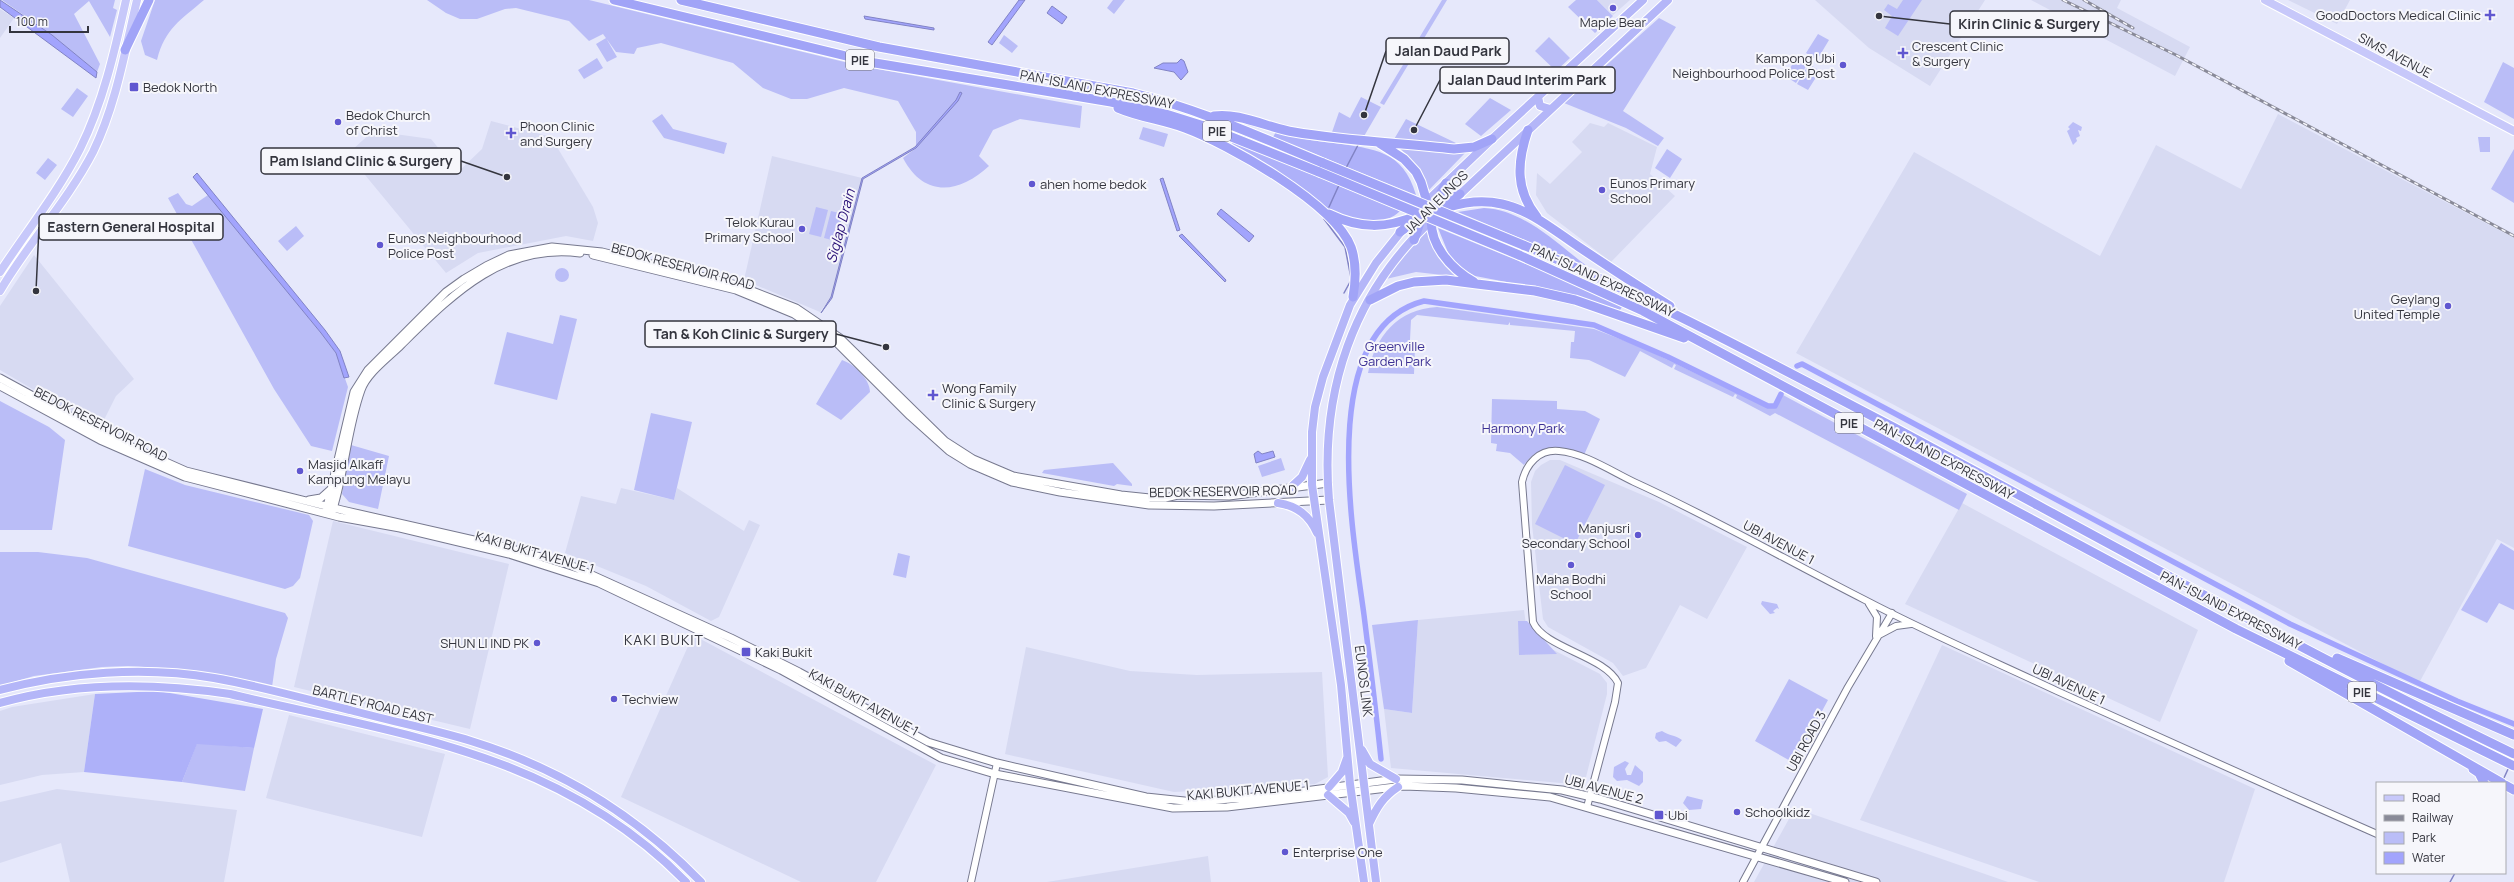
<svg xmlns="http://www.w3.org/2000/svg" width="2514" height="882" viewBox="0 0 2514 882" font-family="Manrope,sans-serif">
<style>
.built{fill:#d7daf2}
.green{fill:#babdf7}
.forest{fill:#aeb1f9}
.water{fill:#a2a4fd;stroke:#8183c4}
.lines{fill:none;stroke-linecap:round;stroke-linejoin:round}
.stream{stroke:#8183c4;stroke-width:1.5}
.canal{stroke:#a2a4fd;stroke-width:5.5}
.tertiary-casing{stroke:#77798f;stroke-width:8}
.secondary-casing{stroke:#77798f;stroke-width:9}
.primary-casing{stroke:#fff;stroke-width:10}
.trunk-casing{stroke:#fff;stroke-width:10}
.motorway-casing{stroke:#fff;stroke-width:11}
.tertiary{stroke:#fff;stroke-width:6}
.secondary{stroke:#fff;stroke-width:7}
.primary{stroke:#c7c8fa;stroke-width:8}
.trunk{stroke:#b4b6f8;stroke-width:8}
.motorway{stroke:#a1a4f7;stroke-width:9}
.rail-casing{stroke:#898a98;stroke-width:3}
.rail{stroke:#f6f6fb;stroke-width:1.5;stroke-dasharray:4.5;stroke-linecap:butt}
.motorway-bridge-casing{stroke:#fff;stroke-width:11;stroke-linecap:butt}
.motorway-bridge{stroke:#a1a4f7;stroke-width:9}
.poi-dot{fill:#6057d0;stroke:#f6f6fb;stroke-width:1.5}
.labels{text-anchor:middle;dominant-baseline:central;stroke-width:4;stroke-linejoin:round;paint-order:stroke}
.shield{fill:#f6f6fb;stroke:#6e6f77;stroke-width:1}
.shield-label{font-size:12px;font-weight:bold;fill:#34353e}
.poi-label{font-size:13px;fill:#34353e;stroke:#f6f6fb;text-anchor:start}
.street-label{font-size:13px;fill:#34353e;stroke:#f6f6fb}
.park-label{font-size:13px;fill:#3c3094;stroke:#f6f6fb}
.water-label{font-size:14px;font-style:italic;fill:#270e75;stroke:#f6f6fb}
.neighbourhood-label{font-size:14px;letter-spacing:1px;fill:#34353e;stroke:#f6f6fb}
.leader{fill:none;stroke:#34353e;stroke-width:1.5}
.callout-dot{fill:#34353e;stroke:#f6f6fb;stroke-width:1.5}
.callout{fill:#f6f6fb;stroke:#34353e;stroke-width:1.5}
.callout-label{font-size:14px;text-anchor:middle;font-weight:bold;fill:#34353e}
</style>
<rect width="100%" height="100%" fill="#e6e8fb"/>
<path class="built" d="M1597,0H1630L1613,15Z
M1815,0H1985L1930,86L1869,48Z
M2031,0H2121L2117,8L2190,47L2175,76Z
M2288,0H2350L2337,24Z
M0,9L14,18L0,38Z
M2278,114L2514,238V548L2497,539L2419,683L1796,353L1914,152L2100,256L2156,145L2241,189Z
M491,121L551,137L593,207L598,223L593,241L566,236L478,253L446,273L351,158L352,150L373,131L431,139L458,172L482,149Z
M1590,123L1604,127L1608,123L1657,147L1650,174L1675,196L1611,262L1547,213L1536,195L1537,173L1550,184L1582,152L1572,142Z
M772,156L862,178L831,297L820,312L744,280Z
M34,255L134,379L116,396L102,424L99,426L53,401L0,370V306Z
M1560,460L1659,502L1747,547L1707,619L1680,605L1646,668L1623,676L1613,663L1548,627L1543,619L1532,525L1531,482L1535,471L1541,465L1550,460Z
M621,488L674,500L677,488L744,531L749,520L760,525L719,617L711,621L646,586L565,553L581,496L616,504Z
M1962,503L2198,630L2160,722L1905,604Z
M333,521L509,564L470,729L294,687Z
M1524,610L1526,625L1540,643L1600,674L1607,683V694L1584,785L1391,768L1384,709L1412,713L1418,620Z
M693,635L936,765L876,882H801L621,797Z
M1942,645L2255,789L2224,882H2039L1860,820Z
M1026,647L1130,671L1197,675L1322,672L1328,777L1315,784L1174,792L1005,754Z
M95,694L84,772L42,775L0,785V711L12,707Z
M289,715L445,754L422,837L266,798Z
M57,789L237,810L224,882H70L61,843L0,863V802Z
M1795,808L2008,882H1754Z
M1208,856L1211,882H1047Z"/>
<path class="green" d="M2,0H115L113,8L117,10L110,37L89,1L74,14L100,64L97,72L52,35Z
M155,0H204C181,20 165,28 157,60L145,55L141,41Z
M427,0H589L861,66L1082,106L1080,128L1020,119L993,130L979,156L989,166C959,194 924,198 903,158L916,148V132L898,101L844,88L807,99H791L763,88L733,63L661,43L637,48L634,54L616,52L603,34L589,41L569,21L516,8L505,9L477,19H460L446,13Z
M1113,0H1125L1114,14L1107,8Z
M1442,0H1447L1384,105L1380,103Z
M1576,0H1597L1613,16L1595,33L1568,7Z
M1903,0H1922L1898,36L1885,28L1892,16L1884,10L1888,4L1897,9Z
M1659,18L1676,27L1623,111L1664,138L1658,146L1626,128L1564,103Z
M1818,34L1829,40L1817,60L1806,53Z
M1004,35L1018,46L1012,53L999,43Z
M1549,37L1570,58L1556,71L1535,51Z
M606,38L617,57L607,62L596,44Z
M1797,57L1808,63L1796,83L1785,76Z
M597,58L603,68L584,79L578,70Z
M2503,62L2514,68V119L2484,102Z
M1809,64L1820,71L1808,90L1797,84Z
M77,88L88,96L73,117L61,109Z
M1361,97L1381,107L1363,138L1331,135L1339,112L1350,118Z
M1490,98L1511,110L1481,136L1465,124Z
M662,114L673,129L727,143L724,154L664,138L652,121Z
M1406,119L1456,143L1454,145L1393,141Z
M2073,122L2082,127L2081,131L2078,130L2080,136L2076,138L2077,141L2073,145L2067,131L2070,129L2068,127Z
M1143,127L1168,134L1164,147L1139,139Z
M2478,137H2490V152H2480Z
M1398,146L1465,152V153L1429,190L1411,160Z
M1667,149L1682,159L1670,178L1655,168Z
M2514,149V203L2491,189Z
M48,158L57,165L45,180L36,173Z
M178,193L186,204L192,206L208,195L321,333L336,353L348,387L332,451L311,446L274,389L168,198Z
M816,207L828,210L821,237L809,234Z
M831,211L843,214L836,241L824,238Z
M296,226L304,236L287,251L278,241Z
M1427,230L1432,241L1460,277L1416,272L1386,279L1404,255Z
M555 275a7 7 0 1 1 14 0a7 7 0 1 1-14 0Z
M1437,307L1594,329L1641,347L1768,408H1776L1783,395L1967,494L1959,510L1775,413L1770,416L1736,398L1737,395L1735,394L1733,397L1674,369L1676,365L1674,364L1672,368L1640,351L1625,377L1589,360L1570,358L1571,342H1574L1575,331L1510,325V322L1508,325L1417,315L1411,320L1410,340L1415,347L1414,374L1368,373C1375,336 1398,309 1437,307Z
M560,315L577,319L557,400L494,384L507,332L553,344Z
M842,360C854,364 870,379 870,392L841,420L816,404Z
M1492,399L1557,401V409L1585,411L1600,419L1584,455C1561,447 1540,442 1524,465L1510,453L1496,451L1497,444L1491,443Z
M0,401L49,427L65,440L52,530H0Z
M651,413L692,422L674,500L634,490Z
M351,445L389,456L378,509L349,502L342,494Z
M1281,458L1285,470L1262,477L1258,466Z
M1113,463L1132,484V486L1117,484L1114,486L1042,473L1044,470Z
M1565,465L1605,485L1575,544L1535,524Z
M145,469L185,485L309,515L313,521L300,578L293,586L285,589L128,546Z
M2501,543L2514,551V610L2499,603L2487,623L2461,610Z
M0,552H38L87,558L285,613L288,618L276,659L272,687L177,669L128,666L102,667L34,676L0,686Z
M898,553L910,556L906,578L893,575Z
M1762,601L1777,604L1779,609L1777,608L1773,611L1775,613L1770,614L1761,604Z
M1418,620L1412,713L1384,709L1372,625Z
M1518,621H1527L1557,654L1519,655Z
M1789,679L1828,700L1794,763L1755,741Z
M1662,731C1669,736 1676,735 1682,740L1676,747L1666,741L1659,742L1655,738L1656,733Z
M197,743L254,748L245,791L182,782Z
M1625,761L1629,763L1625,769L1627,775H1631L1635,765L1643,772V782L1639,786L1627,780L1617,781L1613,777L1614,767Z
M1687,796L1703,800L1701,809L1689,810L1683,803Z"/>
<path class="forest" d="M1276,132C1295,138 1314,141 1334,143C1374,149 1403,150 1416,195L1273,137Z
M1233,142L1400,211C1384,228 1349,221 1331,211C1295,193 1268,162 1232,144Z
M1484,208C1524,210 1556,243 1587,266L1458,212Z
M1438,228L1575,284L1622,307L1620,310L1565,293L1475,276L1460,268L1449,255Z
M158,691L263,709L254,748L197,744L182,782L84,772L95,694Z"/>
<path class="water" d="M0,0L52,35L97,72L96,78L0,7Z
M1019,0H1025L992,45L988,42Z
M1052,6L1067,17L1062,24L1047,13Z
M864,16L934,28V30L865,19Z
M1181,59L1184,61L1188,72L1181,80L1174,72L1154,68L1163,63H1177Z
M960,92L962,93L958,101L916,148L863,179L832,298L821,313L831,297L862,178L915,147L956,100Z
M197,173L325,330L340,351L349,377L344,378L336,353L321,333L193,177Z
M1163,178L1180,230L1177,231L1160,179Z
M1221,209L1254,236L1249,242L1217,214Z
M1182,234L1226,280L1225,282L1179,236Z
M1258,451L1262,454L1273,451L1275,457L1256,463L1254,454Z"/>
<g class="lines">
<path class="stream" d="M1346,168L1358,145
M1329,207L1339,185
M1324,219L1345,247L1351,278
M1344,293L1350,282
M2503,780L2509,767
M2450,882L2455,873"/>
<path class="canal" d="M1797,366L1802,364L2290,624L2457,701L2514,724
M1381,759C1376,711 1370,663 1364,615C1353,534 1315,329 1424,301L1594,325L1668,357L1768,406H1775L1781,394"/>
<defs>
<path id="tertiary" d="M1869,604L1877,617L1876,636
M1879,635L1896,626L1911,624
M1587,807L1615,702L1618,683C1605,656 1544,648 1533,622L1522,482C1526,464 1539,449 1559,451C1584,453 1611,471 1634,482C1713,518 1788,561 1865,600C1928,633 1993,661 2057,691C2163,739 2270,787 2377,834
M971,882L997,763
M1743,882L1848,687L1892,613"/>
<path id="secondary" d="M593,255L736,290L794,314L836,342L910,416L949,451L970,464L1012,482L1060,492L1149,505L1214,506L1329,500
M0,378L103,434L186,471L342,510L509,548L570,565L731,638L799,672L928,742L997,763L1146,797L1194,802L1266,796L1396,779L1462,780L1562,790L1600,799L1876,882
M0,386L100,440L185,477L339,517L400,528L509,554L599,583L781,670L941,758L995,774L1173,808L1227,807L1404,786L1456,788L1550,797L1845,882
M309,500L321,498L331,489
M326,511L354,392L368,370L446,292L464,279L486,266L509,255L552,247L602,252L737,285L796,308L840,338L945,441L973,459L1013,476L1121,495L1150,498H1165L1178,495L1229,496L1328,483
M332,512C345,472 347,429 361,390C367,373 388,358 401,345C452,295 502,243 580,253"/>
<path id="primary" d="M2265,0L2514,131
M0,272C27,231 58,192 80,149C103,103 115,50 126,0
M0,291C28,243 67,202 93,152C116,105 125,51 137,0"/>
<path id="trunk" d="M1538,97L1540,106L1550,109
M1456,198L1668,0
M1423,205L1492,139L1643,0
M1289,489L1302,477L1310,460
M1278,503C1297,506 1309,515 1317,533
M0,690C68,672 144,666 214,678C260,686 305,699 350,710C390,721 432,729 471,741C559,768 637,816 701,882
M0,703C74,682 155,683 230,694C398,734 559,752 686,882
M1362,750L1370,764L1396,779
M1329,787L1342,772L1347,758
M1328,795L1349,813L1354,822
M1369,824C1377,807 1383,797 1398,787
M1364,882L1350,784L1341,685L1312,485V432L1315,407L1323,377L1350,305L1376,263L1404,228
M1376,882L1329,500C1320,392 1352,293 1434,218"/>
<path id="motorway" d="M614,0L875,63L1111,102L1169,115L1204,126L1319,172
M681,0L879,47L1133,93C1199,109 1260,137 1323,163
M125,50L149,0
M1118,108C1139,117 1163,120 1185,128C1228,144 1334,203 1351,247C1357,264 1356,280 1353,297
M1214,116C1238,112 1269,128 1294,132C1346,141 1401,143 1454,149L1474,147L1492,139
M1528,130C1517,162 1515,190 1537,217
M1379,143L1404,159L1416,172L1421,182L1427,202L1414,240
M1446,183C1441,193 1434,204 1432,214C1427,243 1451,269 1474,282
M1437,206L1460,194
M1329,214C1360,229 1386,229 1418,215
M1400,232C1427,211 1467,196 1502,204C1530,210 1555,231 1579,247C1609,267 1639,287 1670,306
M1523,245C1651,298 1772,364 1895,428C2100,538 2304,653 2514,754
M1519,255L1643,311L2236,629L2514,766
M1370,300L1398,286L1414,282L1446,280L1477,284L1535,291L1575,300L1684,338
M2337,658L2514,735
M2289,661L2502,783
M2473,769L2479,773L2484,783
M2505,785L2514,790"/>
</defs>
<use href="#tertiary" class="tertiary-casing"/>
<use href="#secondary" class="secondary-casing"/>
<use href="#primary" class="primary-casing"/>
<use href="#trunk" class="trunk-casing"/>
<use href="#motorway" class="motorway-casing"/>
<use href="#tertiary" class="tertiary"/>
<use href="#secondary" class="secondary"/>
<use href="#primary" class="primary"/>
<use href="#trunk" class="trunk"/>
<use href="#motorway" class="motorway"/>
<defs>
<path id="rail" d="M2063,0L2176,55L2514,236
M2084,0L2133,28"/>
</defs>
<use href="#rail" class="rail-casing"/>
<use href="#rail" class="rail"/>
<defs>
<path id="motorway-bridge" d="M1323,163L1523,245
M1319,172L1519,255"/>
</defs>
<use href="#motorway-bridge" class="motorway-bridge-casing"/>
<use href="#motorway-bridge" class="motorway-bridge"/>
</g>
<g class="poi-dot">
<circle cx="1613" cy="8" r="4"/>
<path d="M2488 9h4v4h4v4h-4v4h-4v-4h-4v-4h4z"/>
<path d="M1901 47h4v4h4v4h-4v4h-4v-4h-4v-4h4z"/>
<circle cx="1843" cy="65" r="4"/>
<rect x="129" y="82" width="10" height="10" rx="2"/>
<circle cx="338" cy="122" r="4"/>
<path d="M509 127h4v4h4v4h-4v4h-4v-4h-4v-4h4z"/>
<circle cx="1032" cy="184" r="4"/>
<circle cx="1602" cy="190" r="4"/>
<circle cx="802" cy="229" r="4"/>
<circle cx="380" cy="245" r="4"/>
<circle cx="2448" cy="306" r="4"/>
<path d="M931 389h4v4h4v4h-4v4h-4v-4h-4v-4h4z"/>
<circle cx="300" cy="471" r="4"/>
<circle cx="1638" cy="535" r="4"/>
<circle cx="1571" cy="565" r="4"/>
<circle cx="537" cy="643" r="4"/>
<rect x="741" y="647" width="10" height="10" rx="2"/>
<circle cx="614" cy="699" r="4"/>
<circle cx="1737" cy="812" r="4"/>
<rect x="1654" y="810" width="10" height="10" rx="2"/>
<circle cx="1285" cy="852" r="4"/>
</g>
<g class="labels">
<g class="shield">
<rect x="846" y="50" width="28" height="20" rx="3"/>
<rect x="1203" y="121" width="28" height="20" rx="3"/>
<rect x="1835" y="413" width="28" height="20" rx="3"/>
<rect x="2348" y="682" width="28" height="20" rx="3"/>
</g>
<g class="shield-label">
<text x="860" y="60">PIE</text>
<text x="1217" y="131">PIE</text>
<text x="1849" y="423">PIE</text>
<text x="2362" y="692">PIE</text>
</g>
<g class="poi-label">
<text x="2481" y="15" text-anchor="end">GoodDoctors Medical Clinic</text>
<text x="1613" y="22" text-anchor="middle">Maple Bear</text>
<text x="1912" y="46">Crescent Clinic<tspan x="1912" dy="15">&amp; Surgery</tspan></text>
<text x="1835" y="58" text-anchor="end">Kampong Ubi<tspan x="1835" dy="15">Neighbourhood Police Post</tspan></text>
<text x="143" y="87">Bedok North</text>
<text x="346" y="115">Bedok Church<tspan x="346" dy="15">of Christ</tspan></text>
<text x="520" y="126">Phoon Clinic<tspan x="520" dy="15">and Surgery</tspan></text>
<text x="1610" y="183">Eunos Primary<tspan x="1610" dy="15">School</tspan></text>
<text x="1040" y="184">ahen home bedok</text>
<text x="794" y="222" text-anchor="end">Telok Kurau<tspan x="794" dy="15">Primary School</tspan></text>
<text x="388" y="238">Eunos Neighbourhood<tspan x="388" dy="15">Police Post</tspan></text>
<text x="2440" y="299" text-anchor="end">Geylang<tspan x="2440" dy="15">United Temple</tspan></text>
<text x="942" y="388">Wong Family<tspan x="942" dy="15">Clinic &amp; Surgery</tspan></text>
<text x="308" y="464">Masjid Alkaff<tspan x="308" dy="15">Kampung Melayu</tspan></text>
<text x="1630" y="528" text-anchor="end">Manjusri<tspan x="1630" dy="15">Secondary School</tspan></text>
<text x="1571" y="579" text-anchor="middle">Maha Bodhi<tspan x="1571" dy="15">School</tspan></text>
<text x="529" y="643" text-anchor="end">SHUN LI IND PK</text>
<text x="755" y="652">Kaki Bukit</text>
<text x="622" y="699">Techview</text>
<text x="1745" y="812">Schoolkidz</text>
<text x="1668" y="815">Ubi</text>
<text x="1293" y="852">Enterprise One</text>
</g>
<g class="street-label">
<text transform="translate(2395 55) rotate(28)">SIMS AVENUE</text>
<text transform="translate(1097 89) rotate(11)">PAN-ISLAND EXPRESSWAY</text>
<text transform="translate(1436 202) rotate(-45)">JALAN EUNOS</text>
<text transform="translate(683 266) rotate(15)">BEDOK RESERVOIR ROAD</text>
<text transform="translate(1603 280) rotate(25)">PAN-ISLAND EXPRESSWAY</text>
<text transform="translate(101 424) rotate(27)">BEDOK RESERVOIR ROAD</text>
<text transform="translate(1944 459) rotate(28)">PAN-ISLAND EXPRESSWAY</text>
<text transform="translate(1223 491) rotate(-1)">BEDOK RESERVOIR ROAD</text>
<text transform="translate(1779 542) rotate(28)">UBI AVENUE 1</text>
<text transform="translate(535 552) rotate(16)">KAKI BUKIT AVENUE 1</text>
<text transform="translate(2231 610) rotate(27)">PAN-ISLAND EXPRESSWAY</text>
<text transform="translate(1364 681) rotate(83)">EUNOS LINK</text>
<text transform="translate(2069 684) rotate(25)">UBI AVENUE 1</text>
<text transform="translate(864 702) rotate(29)">KAKI BUKIT AVENUE 1</text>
<text transform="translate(373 704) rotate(14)">BARTLEY ROAD EAST</text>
<text transform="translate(1806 741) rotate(-61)">UBI ROAD 3</text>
<text transform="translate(1604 789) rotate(15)">UBI AVENUE 2</text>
<text transform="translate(1248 790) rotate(-5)">KAKI BUKIT AVENUE 1</text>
</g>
<g class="park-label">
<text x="1395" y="346">Greenville<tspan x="1395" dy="15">Garden Park</tspan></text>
<text x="1523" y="428">Harmony Park</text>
</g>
<g class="water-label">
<text transform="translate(840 226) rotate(-75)">Siglap Drain</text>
</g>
<g class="neighbourhood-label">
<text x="664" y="639">KAKI BUKIT</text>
</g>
</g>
<path class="leader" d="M1879 16L1950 24M1364 115L1386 51M1414 130L1440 80M507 177L461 161M36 291L39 227M886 347L836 334"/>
<g class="callout-dot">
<circle cx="1879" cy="16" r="4"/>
<circle cx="1364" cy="115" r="4"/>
<circle cx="1414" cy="130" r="4"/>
<circle cx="507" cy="177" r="4"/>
<circle cx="36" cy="291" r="4"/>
<circle cx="886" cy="347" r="4"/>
</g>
<g class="callout">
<rect x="1950" y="11" width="158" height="26" rx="4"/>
<rect x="1386" y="38" width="123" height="26" rx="4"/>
<rect x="1440" y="67" width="175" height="26" rx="4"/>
<rect x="261" y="148" width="200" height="26" rx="4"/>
<rect x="39" y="214" width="184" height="26" rx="4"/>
<rect x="645" y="321" width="191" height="26" rx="4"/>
</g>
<g class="callout-label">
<text x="2029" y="29">Kirin Clinic &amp; Surgery</text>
<text x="1448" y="56">Jalan Daud Park</text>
<text x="1527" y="85">Jalan Daud Interim Park</text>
<text x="361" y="166">Pam Island Clinic &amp; Surgery</text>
<text x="131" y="232">Eastern General Hospital</text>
<text x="741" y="339">Tan &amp; Koh Clinic &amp; Surgery</text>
</g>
<rect x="2376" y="782" width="130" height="92" fill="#f6f6fb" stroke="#a8a9af"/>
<rect x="2384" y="795" width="20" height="6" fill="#c7c8fa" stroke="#a8a9af"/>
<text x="2412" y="802" font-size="12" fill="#34353e">Road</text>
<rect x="2384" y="815" width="20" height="6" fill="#898a98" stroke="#a8a9af"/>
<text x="2412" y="822" font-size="12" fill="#34353e">Railway</text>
<rect x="2384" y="832" width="20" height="12" fill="#babdf7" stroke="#a8a9af"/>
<text x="2412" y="842" font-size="12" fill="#34353e">Park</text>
<rect x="2384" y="852" width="20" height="12" fill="#a2a4fd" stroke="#a8a9af"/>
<text x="2412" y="862" font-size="12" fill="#34353e">Water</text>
<path d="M10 26v6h78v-6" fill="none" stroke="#34353e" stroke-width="2"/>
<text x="16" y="26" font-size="12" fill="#34353e" stroke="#f6f6fb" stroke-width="3" paint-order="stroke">100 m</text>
</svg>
